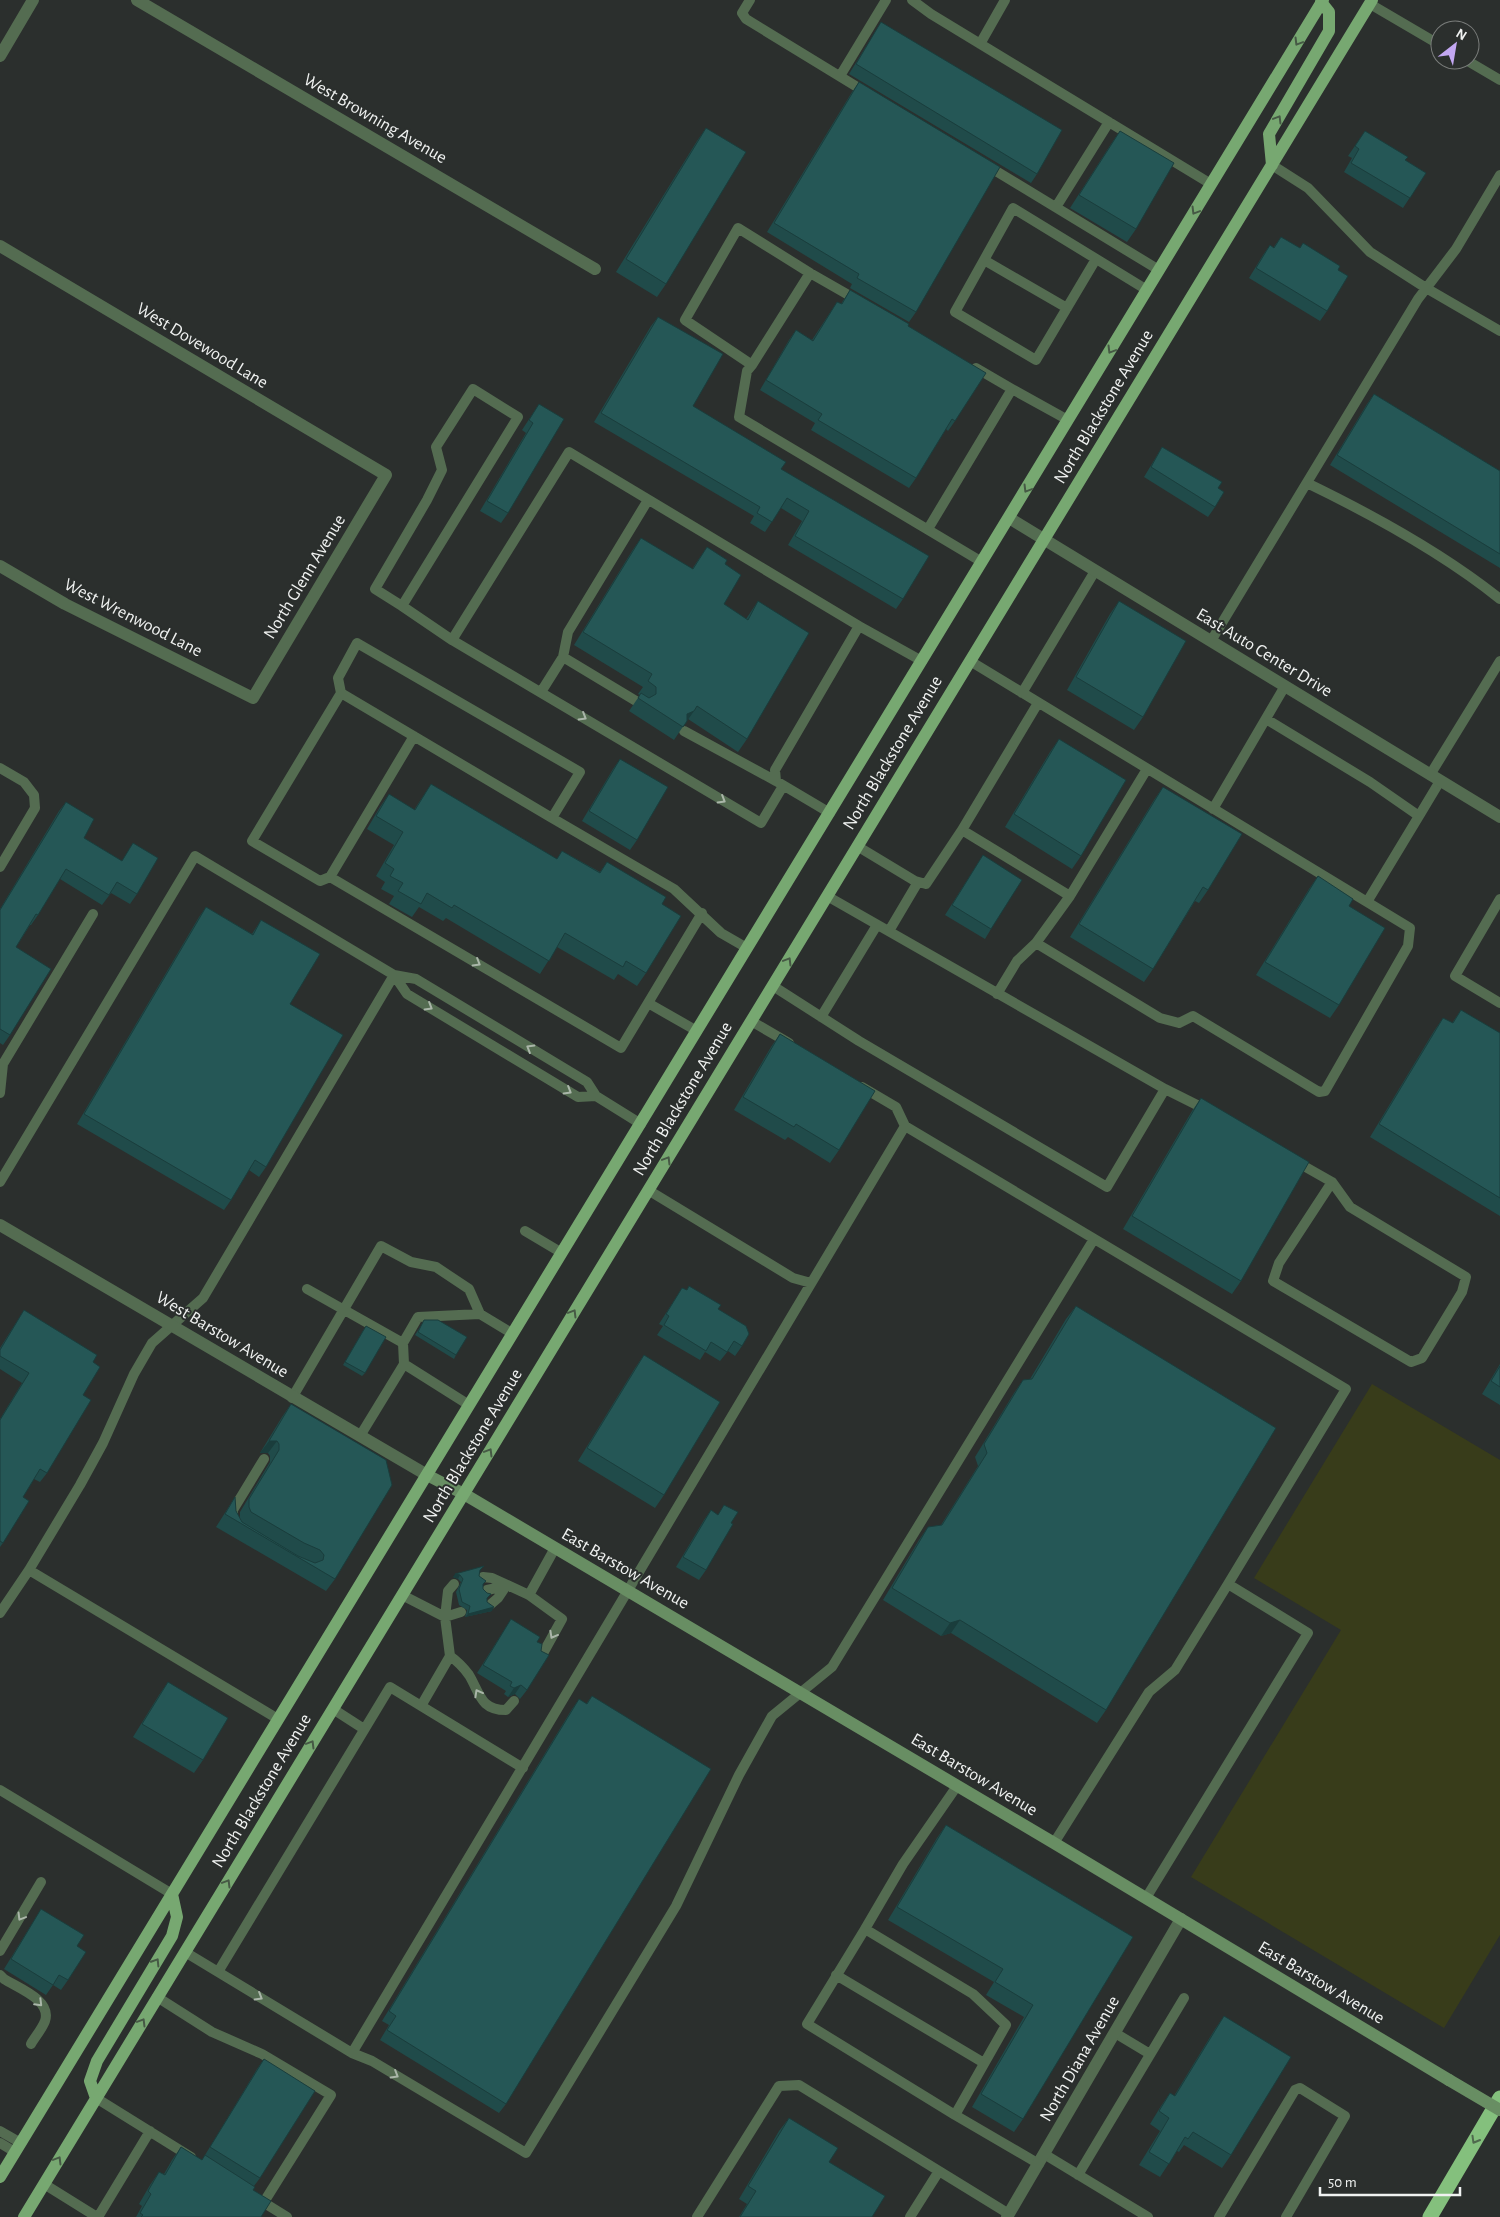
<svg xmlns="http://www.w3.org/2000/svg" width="1500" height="2217" viewBox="0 0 1500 2217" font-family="'Alegreya Sans',sans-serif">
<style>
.green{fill:#383c1a}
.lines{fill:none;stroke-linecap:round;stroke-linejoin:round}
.service{stroke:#546c51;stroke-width:10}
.minor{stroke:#546c51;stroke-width:12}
.tertiary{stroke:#546c51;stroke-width:12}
.secondary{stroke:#688e63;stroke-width:12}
.primary{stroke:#77a871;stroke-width:12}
.motorway{stroke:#84c07d;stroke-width:15}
.secondary-bridge{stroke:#688e63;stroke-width:12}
.wall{fill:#204b4a}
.shaded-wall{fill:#1a3d3c}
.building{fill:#255756;stroke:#1a3d3c}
.oneway{stroke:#465945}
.oneway2{stroke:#aab6a9}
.oneway3{stroke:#4f694d}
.labels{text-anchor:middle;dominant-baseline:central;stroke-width:4;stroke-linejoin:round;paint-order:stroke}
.street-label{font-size:18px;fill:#f0f2f1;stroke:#2b2f2d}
</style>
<rect width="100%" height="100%" fill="#2b2f2d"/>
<path class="green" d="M1372,1384L1500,1460V1935L1444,2028L1191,1877L1341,1630L1254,1578Z"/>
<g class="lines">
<path class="service" d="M750,0L742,13L746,19L867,93
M912,0L931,14L1211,184
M1370,4L1440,45
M980,44L1005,0
M1466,60L1500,80
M840,76L886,0
M986,165L1159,270
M1272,165L1308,188L1370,252L1426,288L1500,331
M1056,207L1109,122
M1096,259L1036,360L955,312L1013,208L1147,290
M984,260L1067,308
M810,273L859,301
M752,365L685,320L738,228L810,273L752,365L747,371L739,417L982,562
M1012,389L1068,420
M1307,483C1371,514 1444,554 1500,599
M928,529L1012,389L976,368
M402,606L375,589L427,500L442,470L436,447L473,389L518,417L402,606L452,640
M1211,641L1418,299L1456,249L1500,175
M563,657L568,632L648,500
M541,692L563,657L641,704
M341,693L552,818
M1022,693L1095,571
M1266,719L1370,782L1419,816L1367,902
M684,731L776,781
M0,768L24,782L34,795L35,808L0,867
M1430,775L1500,661
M783,786L761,823L452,640L569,452L859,626
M1213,809L1285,686
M830,813L776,781L775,770L859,626L922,661
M1419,816L1440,781
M962,830L1038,703
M857,846L915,881L926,884L962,830L1070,896L1036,943L1160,1018L1179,1023L1193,1016L1319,1092L1325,1091L1408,946L1410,928L970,661
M330,877L414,736
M1070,896L1147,769
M1500,899L1455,976L1500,1003
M889,931L918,882
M394,975L407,994L578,1097L596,1096
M773,986L859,1041L1107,1187L1165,1089L827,896
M997,994L1017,961L1036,943
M648,1003L702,913
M821,1017L877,925
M751,1021L789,1043
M697,1031L648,1003L621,1048L330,877L320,881L252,841L341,693L338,678L357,643L580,772L552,818L674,889L721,933L747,948
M862,1087L896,1107L905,1126L1346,1389L1228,1584
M1165,1089L1209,1111
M0,1093L3,1064L93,914
M1295,1161L1332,1182L1350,1207L1466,1277L1462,1292L1422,1358L1411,1362L1273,1281L1279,1263L1332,1182
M0,1182L195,856L394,975L416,979L587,1082L596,1096L641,1124
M648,1190L793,1278L811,1283
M525,1231L562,1253
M307,1289L403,1343L418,1317L480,1314
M403,1343L404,1364
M292,1398L381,1246L411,1262L436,1267L469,1289L480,1314L513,1334
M360,1436L404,1364L469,1405
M233,1519V1510L264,1459
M29,1570L278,1719
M483,1577L492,1578L529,1595L562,1619L541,1657
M454,1584L448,1591L445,1617L461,1612
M487,1590L506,1586
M402,1595L445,1617L450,1656L421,1706
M529,1595L555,1548
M491,1604L498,1598L506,1586
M0,1613L29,1570L80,1485L103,1443L134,1374L152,1343L203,1298L394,975
M450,1656C457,1661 464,1668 469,1675C480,1693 480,1710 506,1710L514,1701
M333,1709L364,1729
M957,1786L903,1864L865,1929L973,1994L1006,2025L955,2115L1039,2164
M0,1790L172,1894
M1054,1843L1149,1692L1175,1670L1228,1584L1308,1633L1146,1898
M865,1929L807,2024L955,2115
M0,1951L41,1882
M185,1952L352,2053L372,2061L526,2153L676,1906L739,1775L772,1716L832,1667L1094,1239
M218,1972L390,1687L523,1768
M0,1975L4,1979C18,1988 52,2000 45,2021C42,2029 35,2037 31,2044
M836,1975L984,2063
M157,1997L212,2032L262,2054L331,2095L264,2202
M1115,2033L1150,2054
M352,2053L905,1126
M96,2098L191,2157
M0,2131L21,2143
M0,2143L15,2152
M1044,2154L1148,2217
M1078,2175L1184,1998
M44,2184L97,2217
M258,2199L287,2217
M98,2217L150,2131
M697,2217L779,2086L799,2085L1009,2214
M910,2217L939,2171
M1219,2217L1295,2090L1300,2088L1345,2116L1286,2217"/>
<path class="minor" d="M137,0L595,269
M0,56L33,0
M0,246L386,475L253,698L65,604L0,566
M1009,518L1500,817
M1007,2217L1181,1919"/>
<path class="tertiary" d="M0,1225L427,1475"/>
<path class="secondary" d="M427,1475L464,1494L1054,1843L1449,2080"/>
<path class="primary" d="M1272,165L1269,134L1329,31V12L1321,2
M96,2098L90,2081L97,2061L172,1936L177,1917L172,1894
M0,2177L1323,0
M24,2217L1372,0"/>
<path class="motorway" d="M1430,2217L1500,2098"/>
<path class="secondary-bridge" d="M1449,2080L1500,2110"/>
</g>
<path class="wall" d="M881,22L1037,174L1031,183L849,74L875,32Z
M859,82L916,312L909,322L850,288L852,284L767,232L852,92Z
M706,128L666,284L657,297L616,272L697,141Z
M1120,131L1136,229L1127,242L1070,208L1111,144Z
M1365,131L1405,160L1426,173L1403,208L1344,172L1352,158L1348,156Z
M1281,237L1338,270L1327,311L1320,321L1249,278L1263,255L1270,245L1273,248Z
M850,290L908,326L955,421L948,431L946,429L916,478L909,488L811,430L815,423L760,390L789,340L796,330L812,340L837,302L841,304Z
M658,317L693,406L781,469L903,599L896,609L788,545L802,521L781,508L765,532L750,523L754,516L594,422L651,326Z
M1374,394L1500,471V568L1330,465L1367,404Z
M539,404L508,513L501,523L480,511L526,433L522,430Z
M1162,447L1218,488L1215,507L1208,517L1144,477Z
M641,538L692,569L707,547L725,564L724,604L746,619L758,601L747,739L738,752L688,719L674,740L629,711L640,695L638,694L643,687L574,645L632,551Z
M1119,601L1143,717L1134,730L1067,690L1110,614Z
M1059,739L1081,856L1072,869L1005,827L1050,752Z
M620,759L637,840L630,850L582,821L613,769Z
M431,784L557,859L562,851L600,872L607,862L662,904L646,973L637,986L618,974L614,980L557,947L540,974L446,918L443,921L419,907L412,917L389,904L394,896L381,889L385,882L376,876L394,845L367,829L380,807L389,794L414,810Z
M1163,787L1208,890L1199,903L1195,901L1153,969L1144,982L1070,937L1154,800Z
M66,802L84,838L122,861L133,843L137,894L130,904L111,893L102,905L60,879L38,915L31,925H30L16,947L10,1035L3,1045L0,1043V909L59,811Z
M983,855L991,929L985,939L945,915Z
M1318,876L1349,906L1339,1005L1330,1018L1256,975L1309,889Z
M206,907L252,934L261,920L290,1004L266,1167L259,1177L249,1170L231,1200L224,1210L77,1124L199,917Z
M1461,1010L1500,1033V1216L1370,1137L1434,1031L1443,1018L1452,1023Z
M780,1034L839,1150L830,1163L788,1137L785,1140L734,1110L771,1047Z
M1201,1098L1241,1281L1232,1294L1123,1229L1192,1111Z
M682,1288L718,1309L742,1346L735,1356L728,1351L720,1361L705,1352L700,1360L657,1335L663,1326L659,1324Z
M1076,1306L1106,1710L1097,1723L951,1633L941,1636L883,1600L919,1540L928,1527L941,1525L978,1466L975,1457L1014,1393L1023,1380L1030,1379L1066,1319Z
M24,1310L93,1362L83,1395L47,1473L40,1482L34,1479L23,1497L3,1543L0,1547V1419L22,1383L0,1369V1348Z
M422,1324L456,1355L454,1359L415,1335Z
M364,1329L365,1373L362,1376L343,1365Z
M644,1355L664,1495L655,1508L578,1461L635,1368Z
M1500,1364V1405L1482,1394Z
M291,1404L335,1579L326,1591L216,1527L235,1497L236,1511L240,1518V1512L270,1462V1456L268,1453H260L282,1417Z
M724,1505L731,1523L706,1570L699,1580L676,1567L704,1520L711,1510L718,1515Z
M484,1566L479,1571V1576L483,1585V1589L487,1599V1602L492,1611L465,1617L467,1610L459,1605L456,1592L461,1582L458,1579L453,1577Z
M511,1619L537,1642L527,1690L520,1699L515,1694L508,1697L504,1694L506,1691L477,1673Z
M168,1682L203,1760L194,1773L133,1737L159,1695Z
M592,1696L506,2104L499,2113L380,2040L389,2025L382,2021L572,1709L579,1699L586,1704Z
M946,1825L1133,1937L1023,2119L1014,2132L972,2107L1024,2017L986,1995L994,1982L888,1920L937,1838Z
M41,1909L77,1946L68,1980L61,1990L53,1985L46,1995L4,1969Z
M1224,2016L1231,2155L1222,2168L1184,2145L1179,2152L1177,2151L1160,2177L1139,2165L1160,2131L1150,2124L1161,2106L1170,2093L1174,2096L1215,2029Z
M264,2059L260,2178L254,2186L253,2190L261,2217H136L142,2206L139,2204L150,2185L159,2172L164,2174L172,2160L181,2147L202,2160L257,2069Z
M789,2118L829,2162L872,2217H739L747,2204L739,2199L779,2131Z"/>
<path class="shaded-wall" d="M694,711L685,724L687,714Z
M269,1441H277L268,1453H260Z
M455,1574L460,1575L458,1579L453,1577Z
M494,1607L492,1611L465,1617L468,1614Z
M960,1620L951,1633L941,1636L950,1623Z
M521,1685L515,1694L508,1697L514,1688Z"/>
<path class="building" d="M881,22L1062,130L1037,174L856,64Z
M859,82L1000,167L916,312L857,278L859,274L774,223Z
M706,128L746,152L666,284L626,259Z
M1120,131L1174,163L1136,229L1079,195Z
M1365,131L1408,157L1405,160L1426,173L1410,198L1351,163L1359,149L1355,146Z
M1281,237L1300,248L1303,243L1340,266L1338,270L1348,276L1327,311L1256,268L1270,245L1274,248Z
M850,290L909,324L908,326L986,373L955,421L952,419L916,478L818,420L822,414L766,380L796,330L813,341L837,302L842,304Z
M658,317L723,354L693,406L786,462L781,469L929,556L903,599L795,536L809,511L787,498L772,522L757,513L760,507L601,413Z
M1374,394L1500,471V554L1337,455Z
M539,404L564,419L508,513L487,501L533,423L529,420Z
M1162,447L1222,482L1218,488L1224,492L1215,507L1151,467Z
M641,538L693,569L707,547L727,560L725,564L741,575L724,604L748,620L758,601L809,633L747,739L697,706L694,711L687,714V721L683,727L638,698L641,693L649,698L656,694V687L648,681L652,674L583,632Z
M1119,601L1186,641L1143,717L1076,677Z
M1059,739L1126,780L1081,856L1014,814Z
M620,759L668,787L637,840L589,811Z
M431,784L557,859L562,851L600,873L607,862L666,897L662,904L681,916L646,973L626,961L623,967L565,933L549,961L454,905L452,908L427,893L421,904L398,891L403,883L390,876L394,869L385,863L403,832L376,816L389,794L415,810Z
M1163,787L1242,834L1208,890L1203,887L1153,969L1079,924Z
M66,802L94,819L84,838L122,861L133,843L158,858L137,894L117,882L109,895L66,869L38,915L36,914L16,947L51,969L10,1035L0,1029V910Z
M983,855L1022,880L991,929L952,905Z
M1318,876L1353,899L1349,906L1385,928L1339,1005L1265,962Z
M206,907L253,935L261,920L320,954L290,1004L343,1035L266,1167L255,1160L231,1200L84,1114Z
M1461,1010L1500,1033V1198L1379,1124L1443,1018L1453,1023Z
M780,1034L875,1091L839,1150L796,1124L794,1127L743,1097Z
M1201,1098L1309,1162L1241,1281L1132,1216Z
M689,1286L721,1305L718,1309L746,1326L749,1334L742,1346L734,1341L727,1352L711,1342L706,1351L664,1325L669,1316L666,1314L682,1288L687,1290Z
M1076,1306L1276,1428L1106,1710L960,1620L950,1623L892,1588L928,1527L942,1525L987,1453L984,1444L1023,1380L1032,1379Z
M24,1310L97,1355L93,1362L100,1367L83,1395L91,1400L47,1473L40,1469L23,1497L29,1501L3,1543L0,1541V1420L29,1373L0,1356V1350Z
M424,1320H438L467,1337L456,1355L418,1332Z
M366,1326L386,1337L365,1373L345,1362Z
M644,1355L720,1402L664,1495L587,1448Z
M1500,1366V1387L1491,1381Z
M291,1404L386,1460L392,1485L335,1579L225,1514L235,1497L236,1511L242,1522L298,1556L315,1563L323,1560L324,1555L320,1550L304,1543L251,1512L249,1507V1499L279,1450V1444L277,1441H269Z
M724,1505L738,1512L731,1523L733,1524L706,1570L683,1557L711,1510L718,1515Z
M484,1566L480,1570L479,1576L486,1581L483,1584V1589L487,1593L491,1594L487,1598V1602L494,1607L468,1614L470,1606L462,1602L459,1589L463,1579L460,1575L455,1574Z
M511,1619L540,1637L537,1642L542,1644L541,1651L549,1655L527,1690L521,1685L514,1688L510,1686L512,1682L483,1665Z
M168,1682L228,1718L203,1760L142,1724Z
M592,1696L711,1769L506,2104L387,2030L396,2016L389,2011L579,1699L587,1704Z
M946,1825L1133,1937L1023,2119L981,2094L1033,2005L995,1982L1003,1969L897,1907Z
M41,1909L84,1935L77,1946L86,1952L68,1980L59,1975L53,1985L11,1959Z
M1224,2016L1291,2057L1231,2155L1193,2132L1188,2139L1185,2137L1169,2164L1149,2152L1169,2118L1159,2111L1170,2093L1175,2096Z
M264,2059L315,2091L260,2178L210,2147Z
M789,2118L838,2148L829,2162L885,2196L872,2217H740L756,2191L748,2186Z
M181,2147L202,2160L205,2155L255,2187L253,2190L271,2201L261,2217H141L143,2215L140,2213L151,2194L148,2191L159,2172L165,2175Z"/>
<defs><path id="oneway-chevron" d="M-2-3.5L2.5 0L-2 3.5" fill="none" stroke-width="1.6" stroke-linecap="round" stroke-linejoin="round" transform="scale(1.25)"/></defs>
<g class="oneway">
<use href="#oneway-chevron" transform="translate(1298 42) rotate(121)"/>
<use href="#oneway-chevron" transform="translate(1278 119) rotate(-59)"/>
<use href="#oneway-chevron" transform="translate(1195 211) rotate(121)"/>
<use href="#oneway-chevron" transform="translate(1111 350) rotate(121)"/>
<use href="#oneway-chevron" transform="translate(1027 489) rotate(121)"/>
<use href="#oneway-chevron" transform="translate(788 961) rotate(-59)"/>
<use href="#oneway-chevron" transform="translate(667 1160) rotate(-59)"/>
<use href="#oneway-chevron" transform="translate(573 1313) rotate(-59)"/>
<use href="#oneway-chevron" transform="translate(489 1452) rotate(-59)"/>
<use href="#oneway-chevron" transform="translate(311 1744) rotate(-59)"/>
<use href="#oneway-chevron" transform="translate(227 1883) rotate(-59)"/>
<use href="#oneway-chevron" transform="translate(156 1962) rotate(-58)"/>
<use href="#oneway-chevron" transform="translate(142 2022) rotate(-59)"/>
<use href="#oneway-chevron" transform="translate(58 2160) rotate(-59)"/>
</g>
<g class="oneway2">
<use href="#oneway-chevron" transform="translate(583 717) rotate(31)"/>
<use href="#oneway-chevron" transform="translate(722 800) rotate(31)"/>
<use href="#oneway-chevron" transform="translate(477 963) rotate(31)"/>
<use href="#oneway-chevron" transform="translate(429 1007) rotate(31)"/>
<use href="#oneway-chevron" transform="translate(530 1048) rotate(-149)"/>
<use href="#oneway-chevron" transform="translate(568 1091) rotate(31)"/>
<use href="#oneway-chevron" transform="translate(553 1635) rotate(119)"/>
<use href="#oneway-chevron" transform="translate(478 1693) rotate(-119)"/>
<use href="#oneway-chevron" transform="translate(21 1917) rotate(121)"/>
<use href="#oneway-chevron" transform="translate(259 1997) rotate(31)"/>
<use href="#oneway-chevron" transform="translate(39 2003) rotate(45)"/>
<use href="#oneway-chevron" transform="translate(395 2075) rotate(31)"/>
</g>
<use class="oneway3" href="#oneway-chevron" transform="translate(1475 2140) rotate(120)"/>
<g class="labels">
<g class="street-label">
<text transform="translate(375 119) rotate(30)">West Browning Avenue</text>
<text transform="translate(202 346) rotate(31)">West Dovewood Lane</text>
<text transform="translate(1104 407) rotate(-59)">North Blackstone Avenue</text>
<text transform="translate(305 577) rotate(-59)">North Glenn Avenue</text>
<text transform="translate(133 618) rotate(27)">West Wrenwood Lane</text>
<text transform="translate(1264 653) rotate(31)">East Auto Center Drive</text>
<text transform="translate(893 753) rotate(-59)">North Blackstone Avenue</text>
<text transform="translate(683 1099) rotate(-59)">North Blackstone Avenue</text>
<text transform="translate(222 1335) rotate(31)">West Barstow Avenue</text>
<text transform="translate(473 1446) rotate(-59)">North Blackstone Avenue</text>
<text transform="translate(625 1569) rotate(30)">East Barstow Avenue</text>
<text transform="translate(974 1775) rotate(31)">East Barstow Avenue</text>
<text transform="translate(262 1791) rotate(-59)">North Blackstone Avenue</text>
<text transform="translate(1321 1983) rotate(31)">East Barstow Avenue</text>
<text transform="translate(1080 2059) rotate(-60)">North Diana Avenue</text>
</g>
</g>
<g transform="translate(1455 45) rotate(31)"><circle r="24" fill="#2b2f2d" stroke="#7a7d7b"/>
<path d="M0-4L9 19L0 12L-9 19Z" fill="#c3a7f2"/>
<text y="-8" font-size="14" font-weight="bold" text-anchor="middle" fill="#f0f2f1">N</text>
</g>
<path d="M1320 2187v8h140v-8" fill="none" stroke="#f0f2f1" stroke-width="2.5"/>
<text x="1328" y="2187" font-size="15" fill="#f0f2f1" stroke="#2b2f2d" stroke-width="4" paint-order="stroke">50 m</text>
</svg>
